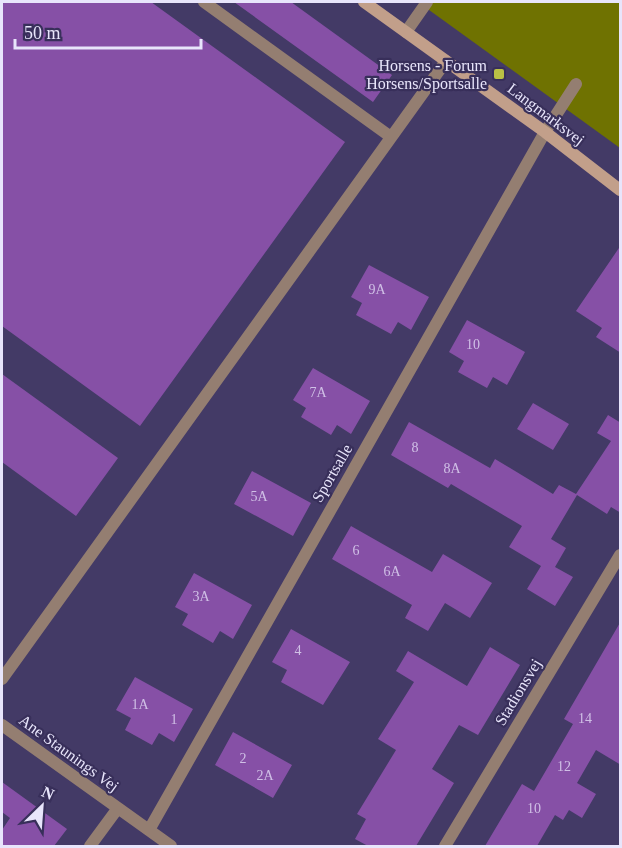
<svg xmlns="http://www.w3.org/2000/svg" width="622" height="848" viewBox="0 0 622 848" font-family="'Times New Roman',serif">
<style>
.green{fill:#6f7201}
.building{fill:#8650a6}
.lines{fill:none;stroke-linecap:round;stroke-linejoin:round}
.lane{stroke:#947e71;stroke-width:12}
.street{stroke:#947e71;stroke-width:12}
.secondary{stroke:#c29f8a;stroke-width:12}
.poi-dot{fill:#bac045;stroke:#382f5a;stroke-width:2}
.labels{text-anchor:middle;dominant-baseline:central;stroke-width:4.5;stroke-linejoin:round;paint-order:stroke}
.number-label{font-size:14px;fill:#d0c0e6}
.poi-label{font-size:16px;fill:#e8e5fb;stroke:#382f5a;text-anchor:end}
.street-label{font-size:16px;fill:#e8e5fb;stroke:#382f5a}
</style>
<rect width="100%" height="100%" fill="#433a66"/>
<path class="green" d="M418,2H620V148Z"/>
<path class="building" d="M2,2H151L345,142L140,426L2,326Z
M234,2H291L392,75L373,102Z
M621,245V353L596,337L602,328L576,311Z
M369,265L429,297L411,330L398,322L391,334L356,315L362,303L351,297Z
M467,320L525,352L507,385L493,377L487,388L458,372L464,361L449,352Z
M313,368L370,401L351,434L337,425L331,435L301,417L306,408L293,400Z
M2,374L118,458L76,516L2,462Z
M533,403L569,424L553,450L517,429Z
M608,415L621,423V513L611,507L607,514L577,495L551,539L566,548L555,567L573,577L555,606L527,589L541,566L509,547L522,526L451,484L448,488L391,455L409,422L490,468L495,459L553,494L559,485L576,494L611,441L597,433Z
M252,471L311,503L293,536L234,504Z
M351,526L432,572L443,554L492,583L470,618L445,603L428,631L405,618L412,605L332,559Z
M194,573L252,605L233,639L220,631L213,643L182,625L188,614L175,607Z
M621,621V765L596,750L577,783L596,794L582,818L569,810L563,820L555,815L537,846H485L522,784L534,791L573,724L564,719Z
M291,629L350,662L323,705L281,682L287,670L272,662Z
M490,647L520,665L478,735L459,725L432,769L454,783L416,846H368L355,839L366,819L357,814L396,750L378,739L414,682L396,671L408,651L467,686Z
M135,677L193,709L174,742L159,733L152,745L125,730L131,718L116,710Z
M233,732L292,765L273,798L215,765Z
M2,782L67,829L54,846H2V830L10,818L2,812Z"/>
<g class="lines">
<path class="lane" d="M204,2L391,137
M406,32L427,2
M545,132L576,84
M2,679L446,61"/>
<path class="street" d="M2,725L171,846
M149,830L545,132
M90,846L118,808
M445,846L620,555"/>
<path class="secondary" d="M364,2L545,132L620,190"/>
</g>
<rect class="poi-dot" x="493" y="68" width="12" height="12" rx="3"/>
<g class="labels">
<g class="number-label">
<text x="377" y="289">9A</text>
<text x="473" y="344">10</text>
<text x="318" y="392">7A</text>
<text x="415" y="447">8</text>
<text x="452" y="468">8A</text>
<text x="259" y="496">5A</text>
<text x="356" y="550">6</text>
<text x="392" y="571">6A</text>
<text x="201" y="596">3A</text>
<text x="298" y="650">4</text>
<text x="140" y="704">1A</text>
<text x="585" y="718">14</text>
<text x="174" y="719">1</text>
<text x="243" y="758">2</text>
<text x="564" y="766">12</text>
<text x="265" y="775">2A</text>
<text x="534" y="808">10</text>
</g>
<g class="poi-label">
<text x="487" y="65">Horsens - Forum<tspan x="487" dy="18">Horsens/Sportsalle</tspan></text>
</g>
<g class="street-label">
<text transform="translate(546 114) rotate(37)">Langmarksvej</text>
<text transform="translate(332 473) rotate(-60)">Sportsalle</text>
<text transform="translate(518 692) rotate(-59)">Stadionsvej</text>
<text transform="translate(69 753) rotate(36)">Ane Staunings Vej</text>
</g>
</g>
<rect width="622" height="848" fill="none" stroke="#e8e5fb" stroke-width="6"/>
<g transform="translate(42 806) rotate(25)" stroke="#382f5a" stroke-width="4.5" paint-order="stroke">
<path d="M0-4.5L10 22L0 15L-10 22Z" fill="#e8e5fb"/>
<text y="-9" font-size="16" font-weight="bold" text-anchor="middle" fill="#e8e5fb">N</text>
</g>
<path d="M15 39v9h186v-9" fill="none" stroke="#e8e5fb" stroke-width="3"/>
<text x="24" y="39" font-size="18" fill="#e8e5fb" stroke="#382f5a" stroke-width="4.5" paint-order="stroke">50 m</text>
</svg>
